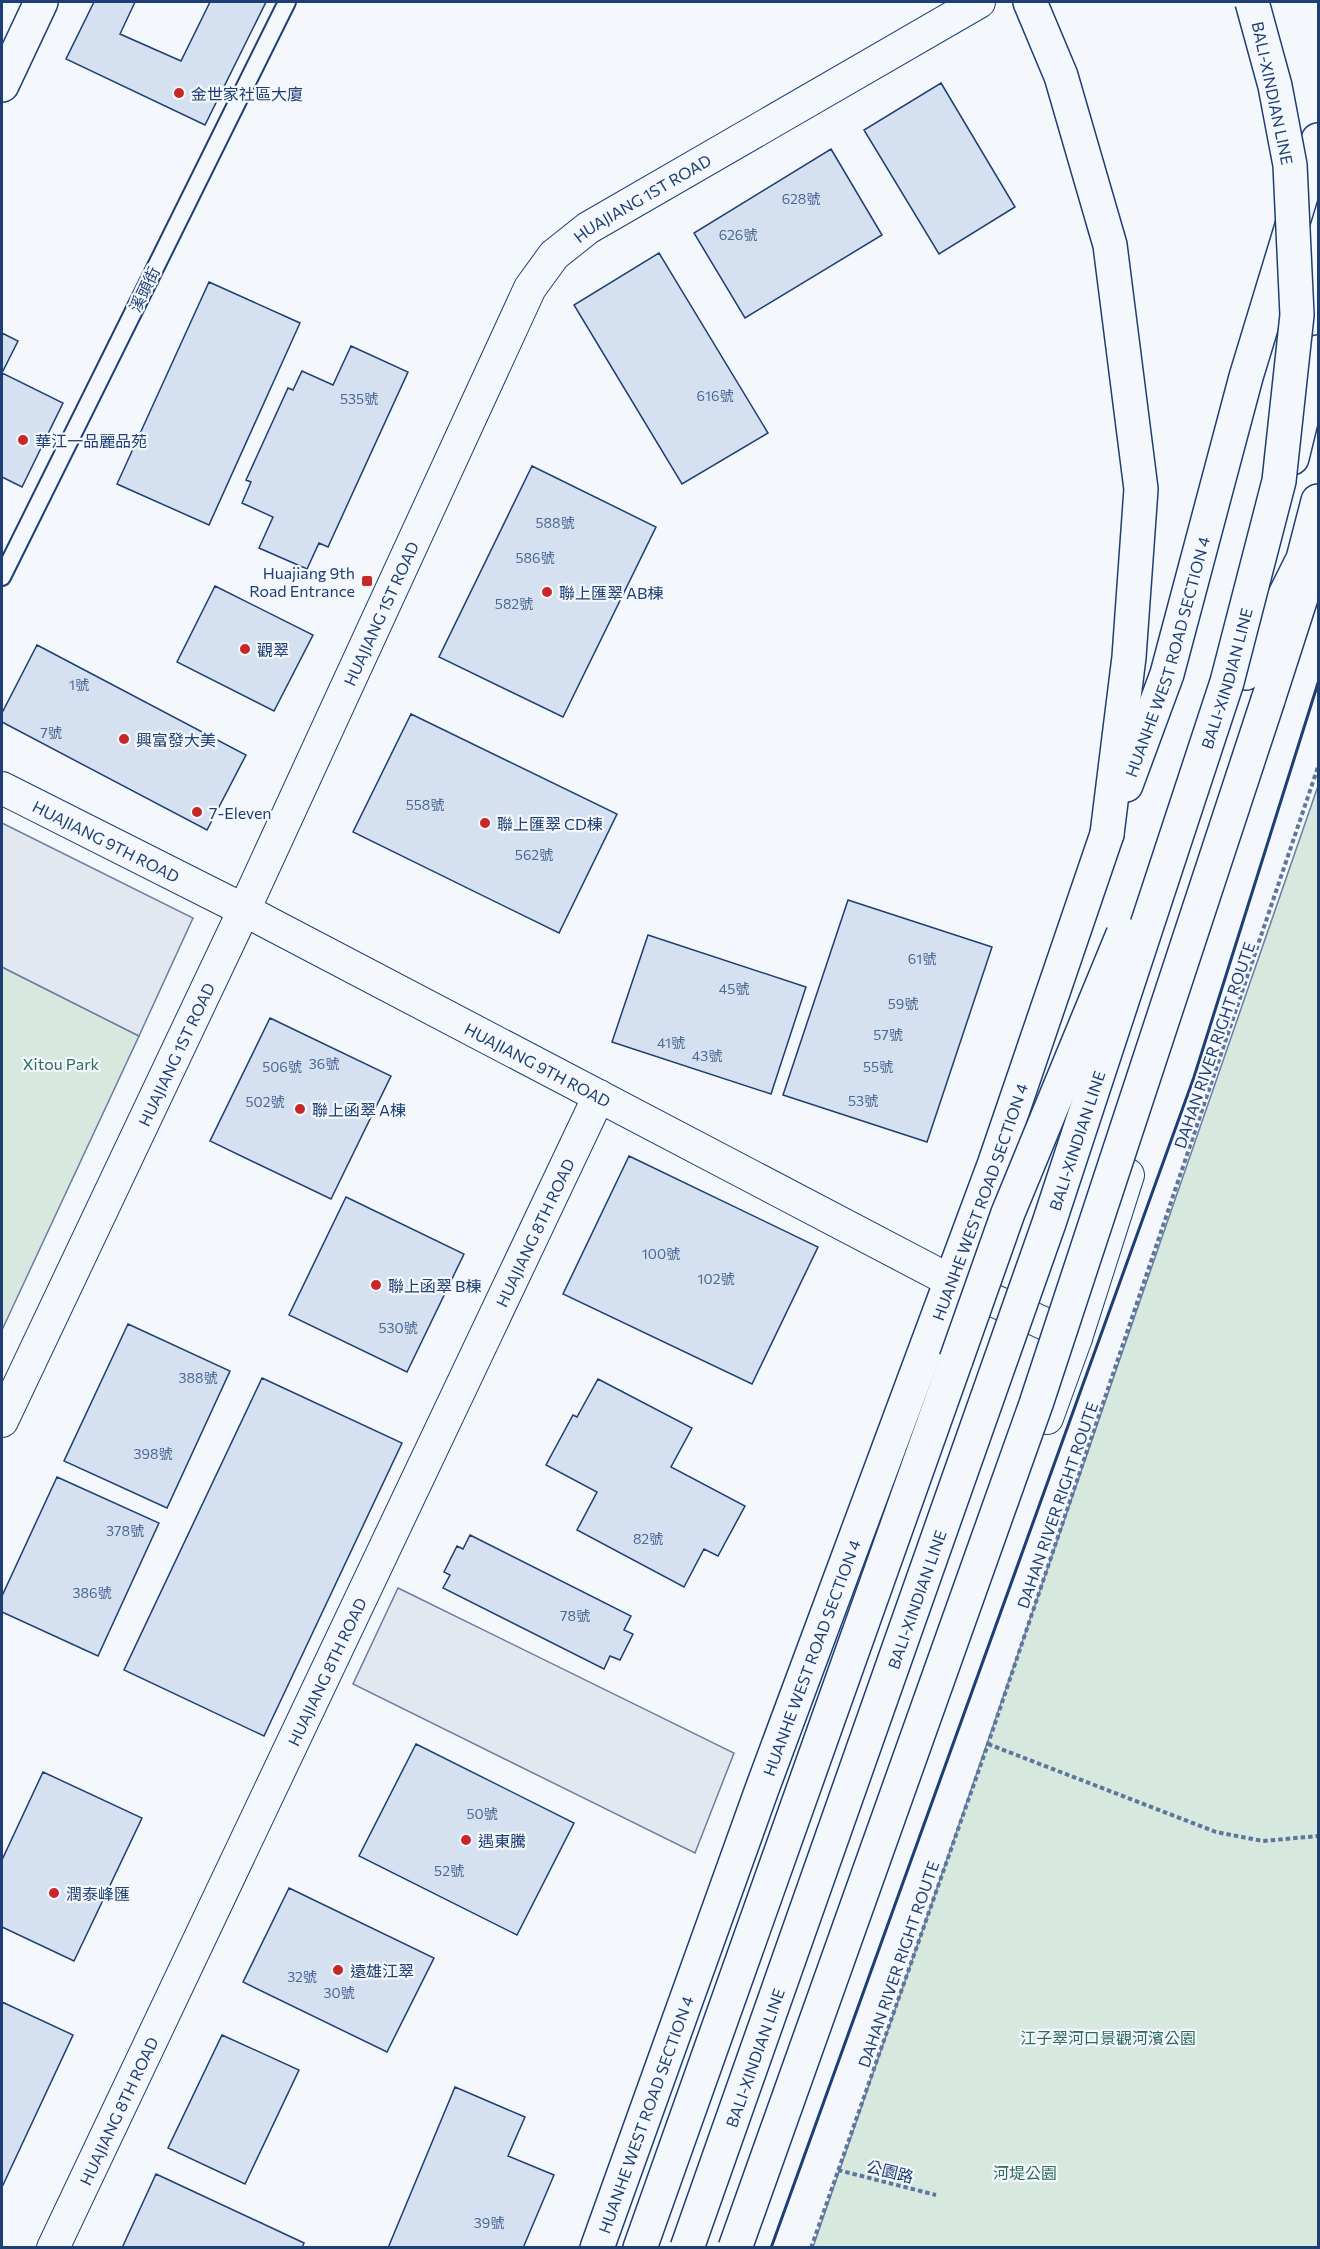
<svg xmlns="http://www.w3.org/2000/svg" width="1320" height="2249" viewBox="0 0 1320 2249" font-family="Commissioner,'Noto Sans TC',sans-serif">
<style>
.green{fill:#d7e8df;stroke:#687fa3;stroke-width:1.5}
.parking{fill:#e3e8f0;stroke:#687fa3;stroke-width:1.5}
.building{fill:#d5e0f0;stroke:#1d3f73;stroke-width:1.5}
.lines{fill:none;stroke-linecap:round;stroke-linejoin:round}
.service-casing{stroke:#1d3f73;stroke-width:20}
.minor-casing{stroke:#1d3f73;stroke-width:34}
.tertiary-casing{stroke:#1d3f73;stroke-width:36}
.secondary-casing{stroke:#1d3f73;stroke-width:36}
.trunk-casing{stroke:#1d3f73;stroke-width:36}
.path{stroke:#5e769c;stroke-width:4;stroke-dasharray:4.5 3;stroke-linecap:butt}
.service{stroke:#f4f7fb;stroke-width:16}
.minor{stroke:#f4f7fb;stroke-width:32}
.tertiary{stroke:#f4f7fb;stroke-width:33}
.secondary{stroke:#f4f7fb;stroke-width:33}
.trunk{stroke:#f4f7fb;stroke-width:33}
.trunk-bridge-casing{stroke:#1d3f73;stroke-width:36;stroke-linecap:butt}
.trunk-bridge{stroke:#f4f7fb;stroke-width:33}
.wall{stroke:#1d3f73;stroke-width:3}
.poi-dot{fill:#c62828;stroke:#f4f7fb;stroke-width:2}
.labels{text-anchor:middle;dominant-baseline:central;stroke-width:4.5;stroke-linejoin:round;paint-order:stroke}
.number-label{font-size:14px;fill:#4b6792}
.poi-label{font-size:16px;fill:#1d3f73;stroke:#f4f7fb;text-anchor:start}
.street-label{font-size:16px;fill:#1d3f73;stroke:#f4f7fb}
.park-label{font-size:16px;fill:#2c6c60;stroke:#f4f7fb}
</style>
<rect width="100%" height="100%" fill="#f4f7fb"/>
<path class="green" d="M1318,786V2247H813Z
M2,967L139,1036L2,1330Z"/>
<path class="parking" d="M2,823L193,918L139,1036L2,967Z
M398,1588L734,1753L695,1853L353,1684Z"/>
<path class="building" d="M94,2H135L120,34L181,61L210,2H266L205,125L66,59Z
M941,83L1015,207L939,254L864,130Z
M831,149L882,235L745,318L694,233Z
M659,253L768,433L682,484L574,305Z
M209,282L300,323L209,525L117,484Z
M2,333L18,341L2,373L63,403L22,487L2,477Z
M351,346L408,372L328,547L319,543L307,569L259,548L273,517L242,503L251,482L246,480L288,388L293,390L302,371L333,385Z
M532,466L656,527L563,717L439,657Z
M215,586L313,635L274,711L177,662Z
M37,645L246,755L207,830L2,722V713Z
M411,714L617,814L559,933L353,832Z
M848,900L992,947L927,1142L783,1095Z
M648,935L806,987L771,1094L612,1042Z
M270,1018L391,1076L331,1199L210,1141Z
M629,1156L818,1247L752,1384L563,1294Z
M346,1197L464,1254L407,1372L289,1315Z
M128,1324L230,1371L167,1508L64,1461Z
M262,1378L402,1443L264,1736L124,1670Z
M598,1379L692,1428L671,1467L745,1506L718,1556L704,1549L684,1587L577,1530L597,1492L546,1465L573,1415L577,1417Z
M57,1477L159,1523L98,1656L2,1612V1596Z
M470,1535L631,1616L624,1630L633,1634L620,1660L610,1656L604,1669L443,1588L450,1575L444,1572L457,1546L463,1549Z
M416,1744L574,1823L517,1935L359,1856Z
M43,1772L142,1818L74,1961L2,1927V1860Z
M289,1888L434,1958L387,2052L243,1982Z
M2,2002L73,2035L3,2185L2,2184Z
M222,2035L299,2070L245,2184L168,2148Z
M455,2087L525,2117L508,2156L554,2175L523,2248H388Z
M156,2174L304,2243L302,2248H122Z"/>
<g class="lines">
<defs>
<path id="service" d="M2,577L287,2"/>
<g id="minor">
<path id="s1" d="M2,788L244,910L951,1281L1076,1338"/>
<path d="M1047,1418L1076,1338L1128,1175"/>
<path id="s2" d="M2,1421L244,910L530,288L554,255L588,228L979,2"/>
<path id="s3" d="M53,2248L599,1096"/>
</g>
<g id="tertiary">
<path d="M1030,2L1061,76L1110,245L1141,489L1129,657L1107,834"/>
<path d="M2,85L41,2"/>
<path d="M1292,458L1318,352"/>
<path d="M1246,673L1303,559L1318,501"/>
<path id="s4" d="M1126,785L1167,674L1246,377L1318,140"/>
</g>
<g id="secondary">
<path id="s5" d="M597,2248L762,1789L994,1165L1107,834"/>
</g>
<path id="trunk" d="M1268,700L1318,545
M640,2248L956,1360"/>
</defs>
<use href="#service" class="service-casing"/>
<use href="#minor" class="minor-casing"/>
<use href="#tertiary" class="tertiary-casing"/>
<use href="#secondary" class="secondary-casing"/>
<use href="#trunk" class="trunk-casing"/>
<path class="path" d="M988,1744L1216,1832L1263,1841L1318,1836
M838,2170L936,2195
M811,2248L988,1744L1318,767"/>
<use href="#service" class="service"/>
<use href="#minor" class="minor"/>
<use href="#tertiary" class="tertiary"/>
<use href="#secondary" class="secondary"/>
<use href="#trunk" class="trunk"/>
<defs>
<g id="trunk-bridge">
<path d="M956,1360L1008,1213L1123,934"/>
<path id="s6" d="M687,2248L1049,1223L1227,682L1279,481L1297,315L1290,165L1275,86L1252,2"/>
<path d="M735,2248L1036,1404L1268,700"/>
</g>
</defs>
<use href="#trunk-bridge" class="trunk-bridge-casing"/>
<use href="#trunk-bridge" class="trunk-bridge"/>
<path class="wall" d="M771,2248L1194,1077L1318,683"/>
</g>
<g class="poi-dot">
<circle cx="179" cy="93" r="6"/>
<circle cx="23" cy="440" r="6"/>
<rect x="361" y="575" width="12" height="12" rx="3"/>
<circle cx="547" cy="592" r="6"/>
<circle cx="245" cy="649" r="6"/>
<circle cx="124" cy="739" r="6"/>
<circle cx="197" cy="812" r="6"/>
<circle cx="485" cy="823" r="6"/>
<circle cx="300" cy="1109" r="6"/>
<circle cx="376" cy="1285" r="6"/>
<circle cx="466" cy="1840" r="6"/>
<circle cx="54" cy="1893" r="6"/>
<circle cx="338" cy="1970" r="6"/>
</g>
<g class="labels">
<g class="number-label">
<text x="801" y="198">628號</text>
<text x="738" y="234">626號</text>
<text x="715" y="395">616號</text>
<text x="359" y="398">535號</text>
<text x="555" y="522">588號</text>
<text x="535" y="557">586號</text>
<text x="514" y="603">582號</text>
<text x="79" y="684">1號</text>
<text x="51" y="732">7號</text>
<text x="425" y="804">558號</text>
<text x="534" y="854">562號</text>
<text x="922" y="958">61號</text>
<text x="734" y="988">45號</text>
<text x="903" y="1003">59號</text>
<text x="888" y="1034">57號</text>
<text x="671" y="1042">41號</text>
<text x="707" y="1055">43號</text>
<text x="324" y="1063">36號</text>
<text x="282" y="1066">506號</text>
<text x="878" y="1066">55號</text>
<text x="863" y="1100">53號</text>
<text x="265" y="1101">502號</text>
<text x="661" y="1253">100號</text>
<text x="716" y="1278">102號</text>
<text x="398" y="1327">530號</text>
<text x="198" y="1377">388號</text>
<text x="153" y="1453">398號</text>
<text x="125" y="1530">378號</text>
<text x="648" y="1538">82號</text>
<text x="92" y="1592">386號</text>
<text x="575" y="1615">78號</text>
<text x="482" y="1813">50號</text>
<text x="449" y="1870">52號</text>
<text x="302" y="1976">32號</text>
<text x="339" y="1992">30號</text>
<text x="489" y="2222">39號</text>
</g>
<g class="poi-label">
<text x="191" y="93">金世家社區大廈</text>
<text x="35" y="440">華江一品麗品苑</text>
<text x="355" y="572" text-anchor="end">Huajiang 9th<tspan x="355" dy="18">Road Entrance</tspan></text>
<text x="559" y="592">聯上匯翠 AB棟</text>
<text x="257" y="649">觀翠</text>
<text x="136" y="739">興富發大美</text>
<text x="209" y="812">7-Eleven</text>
<text x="497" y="823">聯上匯翠 CD棟</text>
<text x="312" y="1109">聯上函翠 A棟</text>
<text x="388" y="1285">聯上函翠 B棟</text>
<text x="478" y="1840">遇東騰</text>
<text x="66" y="1893">潤泰峰匯</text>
<text x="350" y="1970">遠雄江翠</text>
</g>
<g class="street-label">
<text transform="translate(1273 93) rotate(78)">BALI-XINDIAN LINE</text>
<text stroke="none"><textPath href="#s2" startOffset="1396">HUAJIANG 1ST ROAD</textPath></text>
<text transform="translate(144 289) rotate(-64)">溪頭街</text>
<text stroke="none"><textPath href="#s2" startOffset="892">HUAJIANG 1ST ROAD</textPath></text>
<text stroke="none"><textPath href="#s4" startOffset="135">HUANHE WEST ROAD SECTION 4</textPath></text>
<text stroke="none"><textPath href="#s6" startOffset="1660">BALI-XINDIAN LINE</textPath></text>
<text stroke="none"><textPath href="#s1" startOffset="117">HUAJIANG 9TH ROAD</textPath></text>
<text transform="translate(1214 1045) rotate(-71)">DAHAN RIVER RIGHT ROUTE</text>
<text stroke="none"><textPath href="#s2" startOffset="406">HUAJIANG 1ST ROAD</textPath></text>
<text stroke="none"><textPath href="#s1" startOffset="603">HUAJIANG 9TH ROAD</textPath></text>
<text stroke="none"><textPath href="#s6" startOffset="1174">BALI-XINDIAN LINE</textPath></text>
<text stroke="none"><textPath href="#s5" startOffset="1114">HUANHE WEST ROAD SECTION 4</textPath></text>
<text stroke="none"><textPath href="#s3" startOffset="1124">HUAJIANG 8TH ROAD</textPath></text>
<text transform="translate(1057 1505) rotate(-71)">DAHAN RIVER RIGHT ROUTE</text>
<text stroke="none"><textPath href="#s6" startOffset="688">BALI-XINDIAN LINE</textPath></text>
<text stroke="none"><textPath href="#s5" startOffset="628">HUANHE WEST ROAD SECTION 4</textPath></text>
<text stroke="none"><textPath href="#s3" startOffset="638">HUAJIANG 8TH ROAD</textPath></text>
<text transform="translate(898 1964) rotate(-71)">DAHAN RIVER RIGHT ROUTE</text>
<text stroke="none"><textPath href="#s6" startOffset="202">BALI-XINDIAN LINE</textPath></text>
<text stroke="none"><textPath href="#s3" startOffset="152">HUAJIANG 8TH ROAD</textPath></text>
<text stroke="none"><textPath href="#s5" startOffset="142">HUANHE WEST ROAD SECTION 4</textPath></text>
<text transform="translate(890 2171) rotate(14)">公園路</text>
</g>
<g class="park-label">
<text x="61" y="1063">Xitou Park</text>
<text x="1108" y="2037">江子翠河口景觀河濱公園</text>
<text x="1025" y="2172">河堤公園</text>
</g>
</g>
<rect width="1320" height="2249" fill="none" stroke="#1d3f73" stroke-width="6"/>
</svg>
